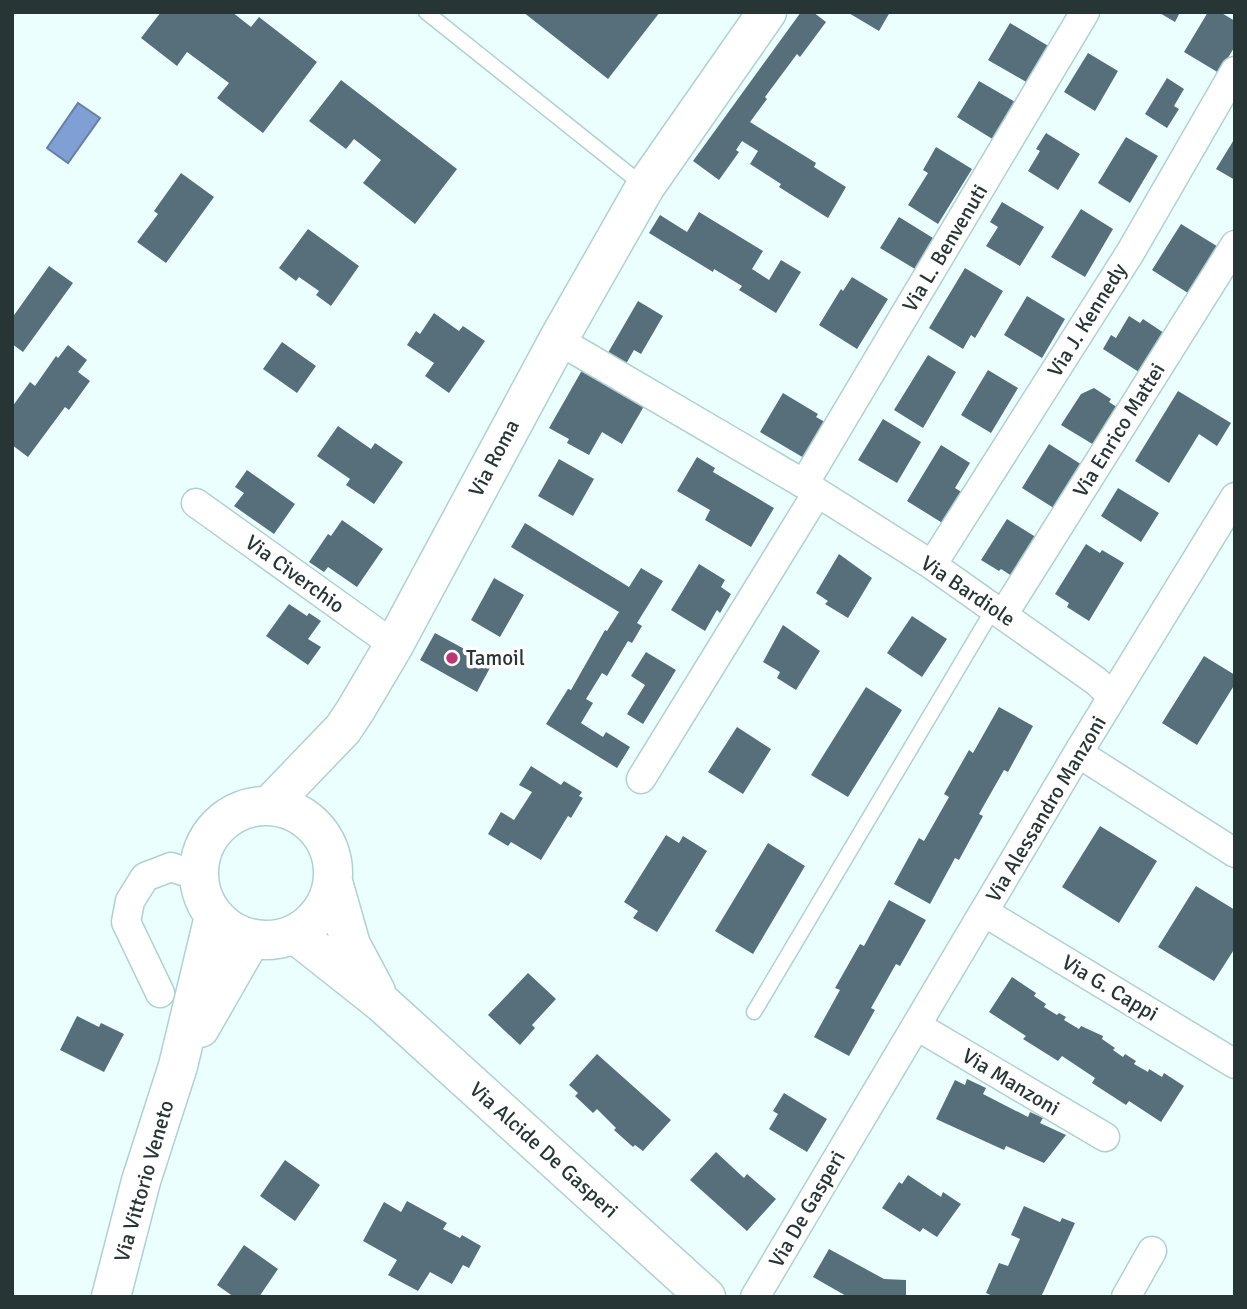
<svg xmlns="http://www.w3.org/2000/svg" width="1247" height="1309" viewBox="0 0 1247 1309" font-family="Signika,sans-serif">
<style>
.water{fill:#80a0d5;stroke:#6680a5;stroke-width:2}
.building{fill:#576f7b}
.lines{fill:none;stroke-linecap:round;stroke-linejoin:round}
.lane-casing{stroke:#b0d0d1;stroke-width:17}
.street-casing{stroke:#b0d0d1;stroke-width:31}
.secondary-casing{stroke:#b0d0d1;stroke-width:41}
.lane{stroke:#fff;stroke-width:14}
.street{stroke:#fff;stroke-width:28}
.secondary{stroke:#fff;stroke-width:38}
.poi-dot{fill:#bc3677;stroke:#fff;stroke-width:2.5}
.labels{text-anchor:middle;dominant-baseline:central;stroke-width:7;stroke-linejoin:round;paint-order:stroke}
.street-label{font-size:21px;fill:#283535;stroke:#fff}
.poi-label{font-size:21px;fill:#283535;stroke:#fff;text-anchor:start}
</style>
<rect width="100%" height="100%" fill="#ebffff"/>
<path class="water" d="M78,103L100,118L68,163L47,148Z"/>
<path class="building" d="M161,12H232L251,27L259,17L317,62L263,133L217,98L229,83L187,52L177,66L141,38Z
M523,12H660L608,79Z
M801,12H813L826,22L800,57L797,54L765,97L767,99L750,122L816,163L814,167L846,187L828,218L779,187L781,184L750,164L758,151L742,141L736,150L739,152L719,180L693,161Z
M847,12H890L879,31Z
M1158,12H1180L1175,22Z
M1208,12H1220L1235,21V46L1219,73L1184,52Z
M1010,23L1050,47L1028,83L988,60Z
M1088,53L1118,71L1095,111L1064,92Z
M1167,78L1184,89L1174,106L1179,109L1167,128L1145,114Z
M341,80L457,169L415,224L363,183L381,160L354,139L346,149L309,121Z
M979,81L1017,103L994,140L957,117Z
M1046,133L1080,154L1058,190L1028,171L1040,151L1036,149Z
M1126,137L1158,156L1130,203L1098,183Z
M1235,138V180L1216,169Z
M936,147L972,169L938,224L908,205L928,173L923,170Z
M181,173L214,197L166,263L137,242L158,214L154,211Z
M1002,202L1044,227L1020,266L986,246L998,227L990,222Z
M1081,209L1113,229L1085,277L1051,257Z
M699,212L763,251L752,269L769,280L781,260L801,272L776,313L739,290L742,286L714,269L713,272L649,233L660,215L687,232Z
M899,217L933,238L915,269L880,248Z
M1181,224L1220,248L1191,295L1152,270Z
M308,229L359,266L331,306L316,295L319,291L299,277L296,281L279,268Z
M49,266L73,283L23,352L12,344V318Z
M965,268L1003,291L975,338L971,335L963,349L929,328Z
M852,277L888,299L857,349L819,325L841,289L843,291Z
M1027,296L1065,319L1042,358L1004,335Z
M638,301L663,316L641,354L634,350L623,369L605,358Z
M434,313L459,331L463,326L485,341L449,393L425,376L434,363L407,345L416,331L420,334Z
M1129,316L1140,323L1143,319L1167,335L1142,374L1103,349L1111,335L1116,338Z
M282,342L316,366L297,393L263,369Z
M68,345L87,360L78,372L90,381L69,410L65,407L28,457L12,445V407L30,382L35,386L56,356L58,358Z
M928,355L956,372L923,428L894,410Z
M585,365L647,401L622,444L602,432L589,455L567,443L569,439L549,428Z
M988,370L1018,388L991,433L961,415Z
M1094,388L1111,399L1109,402L1123,411L1099,448L1061,425L1081,394Z
M1178,391L1231,423L1217,446L1199,434L1169,483L1135,461Z
M783,393L818,414L816,417L825,422L804,458L760,432Z
M883,419L921,442L897,483L858,460Z
M338,426L371,449L375,443L403,462L374,504L346,485L350,479L317,456Z
M1049,444L1087,468L1060,512L1022,488Z
M941,445L970,463L955,488L963,493L944,524L907,501Z
M697,457L715,468L713,472L774,508L751,547L705,520L710,510L677,491Z
M559,459L594,479L573,516L538,496Z
M247,470L295,504L274,534L234,506L244,493L235,487Z
M1118,488L1159,513L1141,542L1101,516Z
M1007,519L1039,539L1015,578L1001,569L999,571L981,560Z
M342,520L383,549L357,587L328,567L324,572L309,562L328,534L331,536Z
M525,523L629,587L641,568L663,581L637,623L642,626L632,643L628,641L607,676L602,673L586,699L593,703L581,723L603,737L606,732L630,747L617,768L546,724L568,689L571,690L605,630L607,631L619,612L511,547Z
M1086,544L1100,553L1102,550L1124,563L1089,621L1067,607L1069,603L1055,594Z
M839,554L872,578L848,618L825,604L828,601L816,593Z
M699,564L725,580L721,587L731,594L720,613L717,610L705,631L671,610Z
M494,578L524,595L500,637L471,620Z
M289,604L307,616L309,613L321,621L308,639L321,647L308,665L266,636Z
M912,616L947,639L922,677L887,653Z
M783,625L820,651L796,690L777,678L780,672L763,662Z
M435,633L492,664L477,692L420,660Z
M646,652L676,670L643,724L627,714L645,685L631,676Z
M1204,656L1235,675V684L1197,745L1162,723Z
M866,687L902,710L848,797L811,775Z
M999,707L1033,726L1008,772L1004,770L979,814L983,816L959,860L955,858L930,904L894,884L919,838L924,841L949,797L944,794L969,750L973,753Z
M737,727L771,749L743,794L708,772Z
M531,766L561,785L564,781L582,792L579,796L583,798L571,818L568,816L541,860L511,842L508,846L488,834L501,812L514,820L532,792L519,785Z
M1100,826L1157,861L1119,923L1062,887Z
M666,835L679,843L683,836L707,851L657,932L633,918L638,911L624,902Z
M768,843L805,866L753,954L715,931Z
M1196,886L1235,910V948L1214,981L1158,947Z
M889,900L926,920L900,966L896,964L871,1008L875,1010L849,1056L814,1037L840,990L835,988L860,944L864,946Z
M528,973L556,999L532,1025L535,1028L520,1045L488,1015Z
M1012,977L1036,993L1034,996L1046,1004L1044,1007L1057,1015L1059,1013L1066,1017L1064,1020L1079,1029L1081,1026L1103,1036L1102,1039L1115,1048L1113,1050L1123,1057L1125,1054L1136,1061L1134,1064L1148,1072L1149,1069L1162,1077L1164,1073L1184,1086L1161,1122L1129,1101L1126,1105L1092,1083L1095,1078L1062,1056L1058,1061L1023,1039L1026,1036L989,1012Z
M77,1016L99,1027L101,1023L124,1034L104,1072L60,1050Z
M597,1054L671,1120L643,1151L635,1145L633,1147L614,1130L616,1128L597,1109L593,1113L575,1096L578,1093L569,1085Z
M967,1079L986,1088L983,1094L1028,1117L1030,1112L1043,1118L1040,1123L1066,1135L1044,1163L1006,1146L1004,1150L936,1119L955,1080L965,1085Z
M784,1093L827,1119L807,1152L769,1129L778,1114L773,1111Z
M716,1152L744,1178L747,1174L776,1199L747,1231L690,1180Z
M285,1160L320,1185L295,1221L260,1196Z
M908,1175L941,1197L943,1192L961,1204L937,1237L923,1228L920,1232L882,1208L899,1182L902,1184Z
M407,1201L447,1223L443,1229L460,1238L462,1235L481,1246L469,1268L463,1265L452,1284L430,1272L418,1291L388,1275L397,1260L363,1241L384,1202L401,1212Z
M1024,1206L1060,1222L1062,1218L1075,1223L1041,1297H995L986,1293L999,1263L1008,1266L1020,1239L1011,1235Z
M244,1245L278,1269L259,1297H234L217,1285Z
M829,1249L884,1279L906,1280V1297H848L813,1277Z"/>
<g class="lines">
<defs>
<path id="lane" d="M426,12L644,186
M754,1012L994,608"/>
<path id="street" d="M558,340L804,484L932,565L1096,681L1112,696
M804,484L1085,12
M196,503L394,645
M932,565L1130,253L1235,71
M1003,615L1235,245
M1078,753L1235,853
M641,779L817,493
M984,912L1235,1064
M160,993L126,922L130,901L145,877L171,867L198,876
M917,1026L1105,1137
M755,1297L1078,753L1235,497
M1126,1297L1152,1251"/>
<path id="secondary" d="M269,806L343,729L355,711L394,645L558,340L645,187L767,12
M199 873a67 67 0 1 1 134 0a67 67 0 1 1-134 0Z
M333,882L351,945L376,992
M295,934L382,1003L706,1297
M200,1028L251,939
M111,1297L141,1181L178,1066L214,916"/>
</defs>
<use href="#lane" class="lane-casing"/>
<use href="#street" class="street-casing"/>
<use href="#secondary" class="secondary-casing"/>
<use href="#lane" class="lane"/>
<use href="#street" class="street"/>
<use href="#secondary" class="secondary"/>
</g>
<circle class="poi-dot" cx="452" cy="658" r="7"/>
<g class="labels">
<g class="street-label">
<text transform="translate(945 248) rotate(-59)">Via L. Benvenuti</text>
<text transform="translate(1087 320) rotate(-58)">Via J. Kennedy</text>
<text transform="translate(1119 430) rotate(-58)">Via Enrico Mattei</text>
<text transform="translate(494 458) rotate(-62)">Via Roma</text>
<text transform="translate(295 574) rotate(36)">Via Civerchio</text>
<text transform="translate(968 591) rotate(34)">Via Bardiole</text>
<text transform="translate(1046 809) rotate(-59)">Via Alessandro Manzoni</text>
<text transform="translate(1110 988) rotate(31)">Via G. Cappi</text>
<text transform="translate(1011 1082) rotate(31)">Via Manzoni</text>
<text transform="translate(544 1150) rotate(42)">Via Alcide De Gasperi</text>
<text transform="translate(144 1181) rotate(-74)">Via Vittorio Veneto</text>
<text transform="translate(807 1209) rotate(-60)">Via De Gasperi</text>
</g>
<g class="poi-label">
<text x="466" y="658">Tamoil</text>
</g>
</g>
<rect width="1247" height="1309" fill="none" stroke="#283535" stroke-width="28"/>
</svg>
